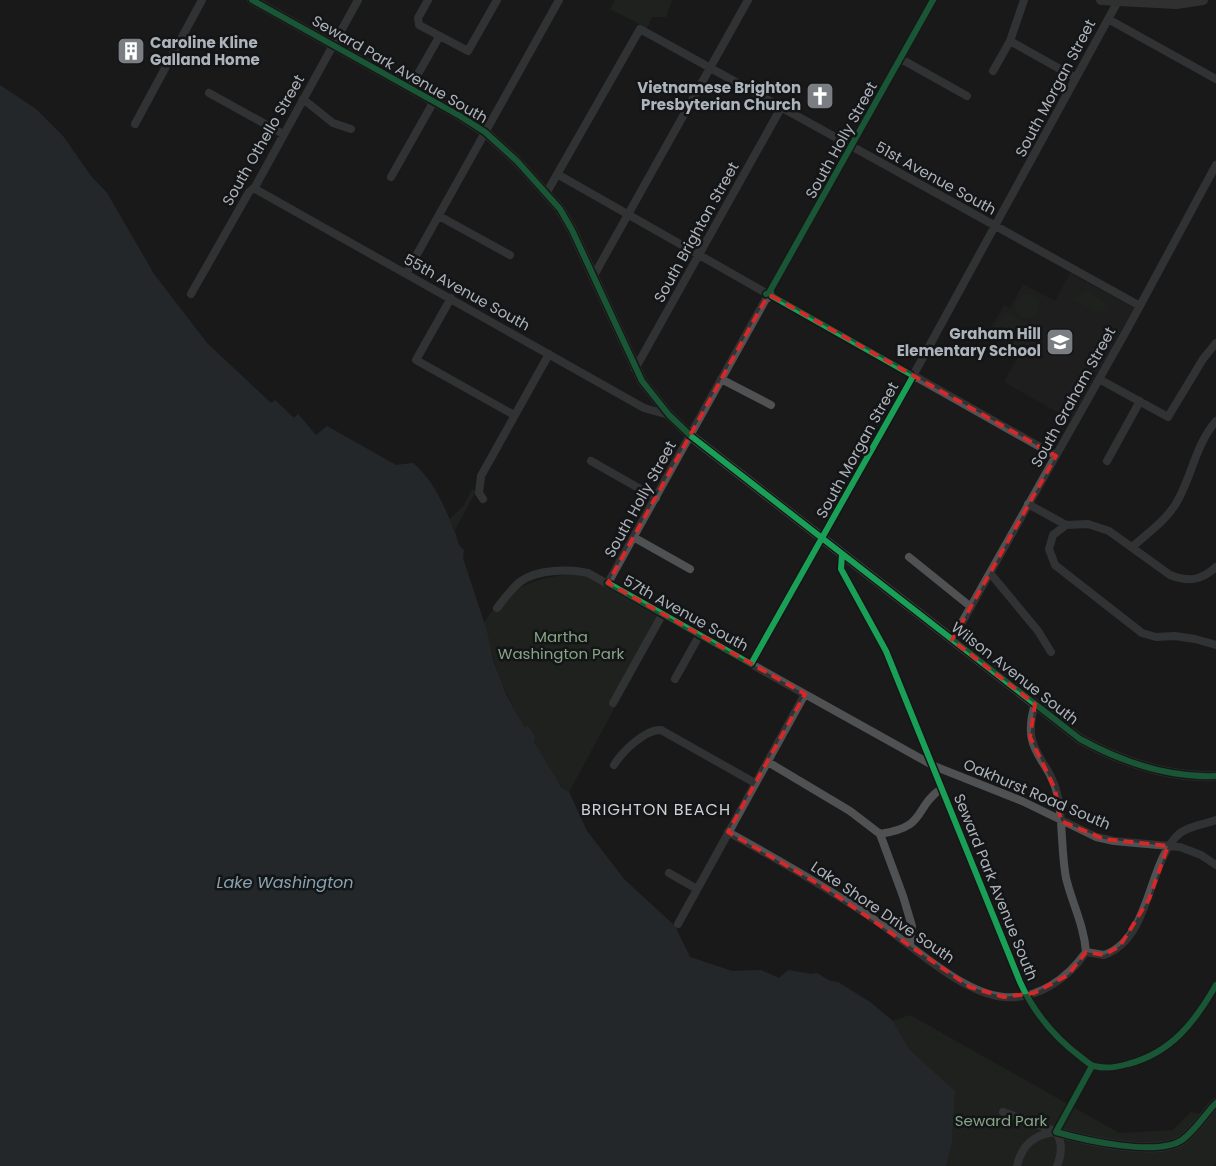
<svg xmlns="http://www.w3.org/2000/svg" width="1216" height="1166" viewBox="0 0 1216 1166" font-family="Poppins,sans-serif">
<style>
.built{fill:#242426}
.green{fill:#242b24}
.water{fill:#30393d}
.lines{fill:none;stroke-linecap:round;stroke-linejoin:round}
.minor{stroke:#4f5153;stroke-width:8}
.major{stroke:#4c4d4f;stroke-width:10}
.cycleway-casing{stroke:#141517;stroke-width:9}
.cycleway{stroke:#1a9f57;stroke-width:6}
.marked{fill:none;stroke:#d62828;stroke-width:4;stroke-dasharray:10 6;stroke-linejoin:round}
.labels{text-anchor:middle;dominant-baseline:central;stroke-width:5;stroke-linejoin:round;paint-order:stroke}
.poi-label{font-size:15px;font-weight:bold;fill:#adb3ba;stroke:#141517;text-anchor:end}
.street-label{font-size:15px;fill:#adb3ba;stroke:#141517}
.park-label{font-size:15px;fill:#87a485;stroke:#141517}
.neighbourhood-label{font-size:16px;letter-spacing:1px;fill:#ced1d6;stroke:#141517}
.water-label{font-size:16px;font-style:italic;fill:#87a3b2;stroke:#141517}
</style>
<rect width="100%" height="100%" fill="#1a1a1a"/>
<path class="built" d="M1070,273L1134,308L1071,420L1004,382L1021,351L988,333L1004,305L1010,308L1023,284L1055,301Z"/>
<path class="green" d="M615,0H672L666,17H652L647,28L610,9Z
M1086,291L1105,302L1106,306L1103,311L1097,312L1072,299Z
M1015 306a12 12 0 1 1 24 0a12 12 0 1 1-24 0Z
M1005,311L1031,325L1018,349L992,334Z
M472,489L476,491L455,530L449,520L464,505Z
M571,574L591,578L658,616L608,703L615,707L569,792C552,782 535,745 528,726L524,727L520,721L500,679L483,624C505,589 531,579 571,574Z
M910,1015L1119,1133L1173,1130L1191,1112L1211,1117L1216,1110V1162L1213,1166H946L952,1143L955,1091L909,1049L893,1021Z"/>
<path class="water" d="M0,85L36,109L63,136L91,176L107,193L154,274L207,343L271,403L275,400L294,418L298,414L316,435L327,426L396,465L413,463C432,478 445,507 454,530C458,538 456,544 464,550L463,558L487,631L493,660L506,694L524,727L528,726L535,737L534,742L561,787L569,792L587,831L624,879L675,926L690,957L732,971L761,970L779,978L788,970L811,974L817,973L830,981L838,982L870,1002L893,1021L909,1049L955,1091L952,1143L946,1166H0Z"/>
<g class="lines">
<path class="minor" d="M428,0L418,18L419,25L468,51L497,0
M1108,19L1216,79
M1010,41L1076,78
M901,59L967,96
M993,71L1010,41L1024,0
M410,88L439,37
M209,93L283,134
M303,99L333,123L351,129
M135,124L202,0
M557,174L766,293
M391,177L434,101
M255,187L257,190L644,408L669,415
M547,192L640,29L1140,306
M439,216L510,255
M406,274L559,0
M593,277L748,0
M770,291L933,0
M191,294L249,192L255,187L358,0
M772,296L768,298L766,293L771,292L772,296L910,374
M451,298L416,360L514,415
M635,369L781,108
M915,372L1118,1
M916,377L1056,456
M721,379L771,405
M1099,379L1168,417L1203,359L1216,343
M591,461L656,498
M1107,461L1140,401
M483,499L479,493L481,476L549,354
M1028,504L1066,525L1088,524L1109,531L1170,575C1188,582 1201,581 1216,567
M1066,525L1053,535L1049,549L1055,565L1142,633L1156,637L1175,636L1195,639L1216,645
M635,538L690,569
M1132,547C1148,533 1168,519 1178,500C1192,475 1196,444 1216,421
M842,554L841,569L886,651L1020,982C1034,1013 1055,1038 1082,1058C1086,1061 1090,1065 1094,1066C1105,1069 1118,1067 1128,1064C1171,1053 1195,1022 1216,985
M909,557L971,607
M990,573L1038,631L1051,652
M608,583L767,297
M497,608C504,599 512,588 521,581C539,569 568,569 588,573L934,766L1022,801L1096,837L1114,841L1180,847L1201,855L1216,865
M952,640L1129,326L1216,165
M751,664L912,378
M675,679L699,636
M613,703L662,615
M1035,704C1020,754 1049,756 1058,797C1063,824 1061,851 1066,878C1072,903 1084,925 1086,952
M768,762L850,811L880,834L903,896L912,926L910,944
M614,765C622,752 645,729 661,730L755,783
M728,832C777,859 825,886 872,918C909,942 960,993 1004,997C1038,1000 1068,978 1086,952L1104,955C1152,938 1147,861 1180,833C1189,826 1205,824 1216,820
M880,834C929,826 912,809 942,788
M669,873L697,889
M678,924L805,694
M1003,1112L1052,1130
M1056,1132L1092,1066
M1056,1132C1063,1143 1062,1154 1057,1166
M1017,1166C1022,1144 1035,1134 1056,1132"/>
<path class="major" d="M252,0L460,116L485,132L517,161L560,209L572,230L642,381L669,415L691,436L1080,739C1122,762 1168,778 1216,776
M1101,0L1176,4L1203,0
M1056,1132C1084,1140 1157,1157 1182,1140C1195,1131 1205,1114 1216,1103"/>
<defs>
<path id="cycleway" d="M252,0L460,116L485,132L517,161L560,209L572,230L642,381L669,415L691,436L1080,739C1122,762 1168,778 1216,776
M770,291L933,0
M766,294L771,292L772,296L910,374
M842,554L841,569L886,651L1020,982C1034,1013 1055,1038 1082,1058C1086,1061 1090,1065 1094,1066C1105,1069 1118,1067 1128,1064C1171,1053 1195,1022 1216,985
M608,583L751,664L912,378
M1092,1066L1056,1132C1084,1140 1157,1157 1182,1140C1195,1131 1205,1114 1216,1103"/>
</defs>
<use href="#cycleway" class="cycleway-casing"/>
<use href="#cycleway" class="cycleway"/>
</g>
<path d="M0 0H1216V1166H0ZM772,296L1056,456L952,640L1035,704L1030,737L1055,789L1061,821L1104,839L1168,846L1149,899L1120,946L1104,955L1086,952L1068,975L1034,993L1004,997L970,987L824,887L728,832L805,694L608,583L767,297Z" fill="#1a1a1a" fill-opacity=".55" fill-rule="evenodd"/>
<path class="marked" d="M772,296L1056,456L952,640L1035,704L1030,737L1055,789L1061,821L1104,839L1168,846L1149,899L1120,946L1104,955L1086,952L1068,975L1034,993L1004,997L970,987L824,887L728,832L805,694L608,583L767,297Z"/>
<defs>
<symbol id="building-square" viewBox="-11 -11 22 22"><rect x="-9" y="-9" width="18" height="18" rx="4" fill="#7a7d82" stroke="#141517"/><path d="M-4-6H4V6H1V3H-1V6H-4ZM-2.5-4.3h1.7v1.8h-1.7ZM.8-4.3h1.7v1.8H.8ZM-2.5-1h1.7V.8h-1.7ZM.8-1h1.7V.8H.8Z" fill="#fff"/></symbol>
<symbol id="church-square" viewBox="-11 -11 22 22"><rect x="-9" y="-9" width="18" height="18" rx="4" fill="#7a7d82" stroke="#141517"/><path d="M-1.2-6h2.4v3.5h3.3v2.4h-3.3V6h-2.4V-.1h-3.3v-2.4h3.3Z" fill="#fff"/></symbol>
<symbol id="school-square" viewBox="-11 -11 22 22"><rect x="-9" y="-9" width="18" height="18" rx="4" fill="#7a7d82" stroke="#141517"/><path d="M0-5L7-2L0 1L-7-2ZM-4 1L0 2.5L4 1V4Q0 6-4 4Z" fill="#fff"/></symbol>
</defs>
<g fill-rule="evenodd">
<use href="#building-square" x="115" y="35" width="32" height="32"/>
<use href="#church-square" x="804" y="80" width="32" height="32"/>
<use href="#school-square" x="1044" y="326" width="32" height="32"/>
</g>
<g class="labels">
<g class="poi-label">
<text x="150" y="42" text-anchor="start">Caroline Kline<tspan x="150" dy="17">Galland Home</tspan></text>
<text x="801" y="87">Vietnamese Brighton<tspan x="801" dy="17">Presbyterian Church</tspan></text>
<text x="1041" y="333">Graham Hill<tspan x="1041" dy="17">Elementary School</tspan></text>
</g>
<g class="street-label">
<text transform="translate(400 69) rotate(30)">Seward Park Avenue South</text>
<text transform="translate(1055 88) rotate(-62)">South Morgan Street</text>
<text transform="translate(263 140) rotate(-60)">South Othello Street</text>
<text transform="translate(841 140) rotate(-61)">South Holly Street</text>
<text transform="translate(936 178) rotate(29)">51st Avenue South</text>
<text transform="translate(696 232) rotate(-61)">South Brighton Street</text>
<text transform="translate(467 292) rotate(29)">55th Avenue South</text>
<text transform="translate(1073 397) rotate(-61)">South Graham Street</text>
<text transform="translate(857 450) rotate(-61)">South Morgan Street</text>
<text transform="translate(640 499) rotate(-61)">South Holly Street</text>
<text transform="translate(686 613) rotate(29)">57th Avenue South</text>
<text transform="translate(1015 673) rotate(38)">Wilson Avenue South</text>
<text transform="translate(1037 794) rotate(23)">Oakhurst Road South</text>
<text transform="translate(996 887) rotate(68)">Seward Park Avenue South</text>
<text transform="translate(883 912) rotate(34)">Lake Shore Drive South</text>
</g>
<g class="park-label">
<text x="561" y="636">Martha<tspan x="561" dy="17">Washington Park</tspan></text>
<text x="1001" y="1120">Seward Park</text>
</g>
<g class="neighbourhood-label">
<text x="656" y="809">BRIGHTON BEACH</text>
</g>
<g class="water-label">
<text x="285" y="882">Lake Washington</text>
</g>
</g>
</svg>
